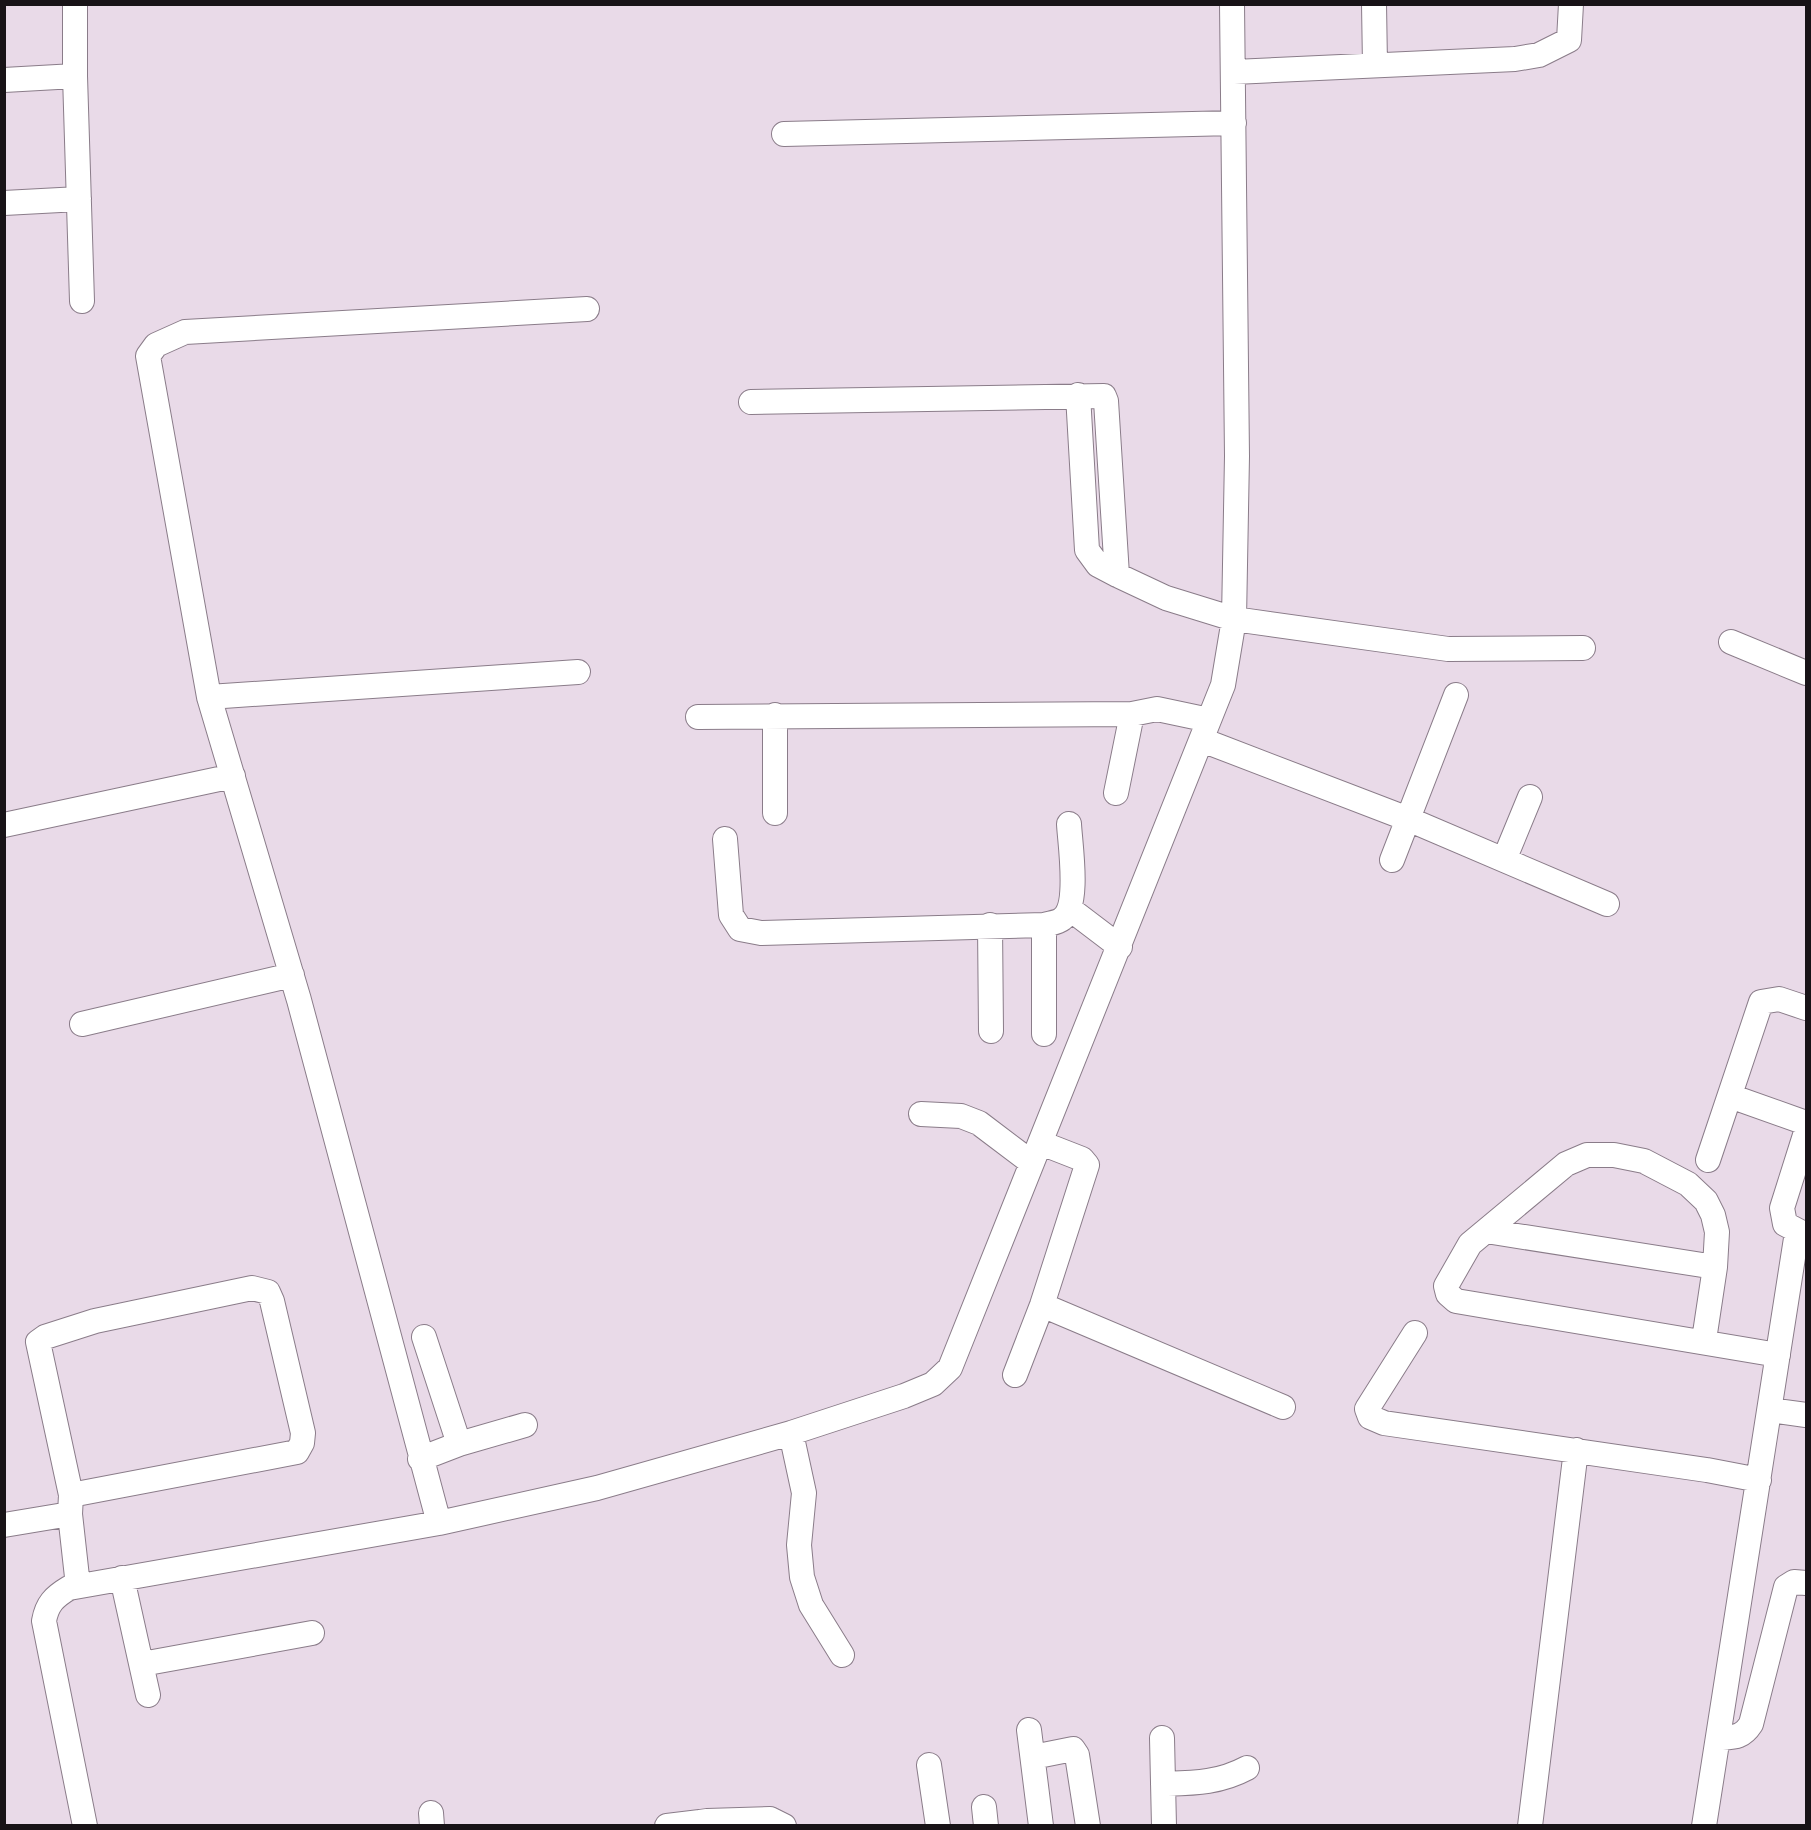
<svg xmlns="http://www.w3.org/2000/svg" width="1811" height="1830" viewBox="0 0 1811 1830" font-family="Commissioner,sans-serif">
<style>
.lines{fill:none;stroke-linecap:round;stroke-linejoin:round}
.minor-casing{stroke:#8a7c89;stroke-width:26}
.minor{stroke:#fff;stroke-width:24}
</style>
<rect width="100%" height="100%" fill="#e9dae8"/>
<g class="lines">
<defs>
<path id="minor" d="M75,4V76L82,301
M1374,4L1375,65
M1234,72L1515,59L1539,55L1569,40L1571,4
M4,80L75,76
M784,134L1234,123
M4,203L79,199
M1078,395L1087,550L1098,565L1117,575L1166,598L1234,619L1448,649L1583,648
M751,402L1104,396L1106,401L1117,575
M1731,642L1806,673
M209,697L578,672
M775,715V813
M698,717L1132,714
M1202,740L1408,819L1607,904
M1116,793L1132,714L1157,709L1209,720
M4,825L233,776
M725,839L731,915L740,929L761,933L1044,925
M1392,860L1456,695
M1504,860L1530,797
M1070,909L1120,947
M990,925L991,1031
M82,1024L292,975
M1044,1034V925C1050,923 1057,923 1062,919C1080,906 1070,844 1069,824
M1730,1096L1806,1123
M921,1114L961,1116L979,1123L1032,1163
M1806,1132L1782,1208L1785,1224L1806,1235
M1708,1160L1761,1002L1779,999L1806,1008
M1486,1231L1715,1267
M1042,1305L1283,1407
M1415,1333L1367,1409L1370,1417L1384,1423L1707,1470L1759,1480
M424,1337L459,1444L525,1425
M1704,1340L1715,1267L1717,1232L1713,1215L1706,1201L1688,1184L1644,1161L1614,1155H1587L1566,1164L1470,1244L1446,1286L1448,1294L1456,1301L1778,1355
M1015,1375L1042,1305L1087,1165L1082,1159L1041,1143
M1770,1410L1806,1415
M791,1433L804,1493L799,1545L802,1577L811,1605L842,1655
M420,1459L459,1444
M71,1495L297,1452L302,1443L303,1433L272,1301L268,1292L252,1288L95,1321L45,1337L38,1342L71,1495L70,1514L78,1586
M439,1523L299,1000L209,697L148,356L156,345L185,332L587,309
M4,1525L70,1514
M122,1578L148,1695
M142,1664L312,1633
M1029,1730L1041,1826
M1162,1738L1164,1826
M1718,1738C1734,1737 1742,1738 1751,1724L1786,1587L1794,1582L1806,1583
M1033,1757L1073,1749L1077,1755L1088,1826
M929,1765L938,1826
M1163,1784C1194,1783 1219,1783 1247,1768
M984,1807L986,1826
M431,1813L432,1826
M85,1826L44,1621C47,1604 54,1597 69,1588L439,1523L597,1488L791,1433L904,1396L933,1384L950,1368L1223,685L1234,619L1237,456L1232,4
M667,1826L700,1822
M699,1826L700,1822L707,1821L770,1819L784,1826
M1530,1826L1576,1450
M1704,1826L1797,1232"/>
</defs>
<use href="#minor" class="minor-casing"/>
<use href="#minor" class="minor"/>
</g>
<rect width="1811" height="1830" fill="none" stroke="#181317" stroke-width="12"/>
</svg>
